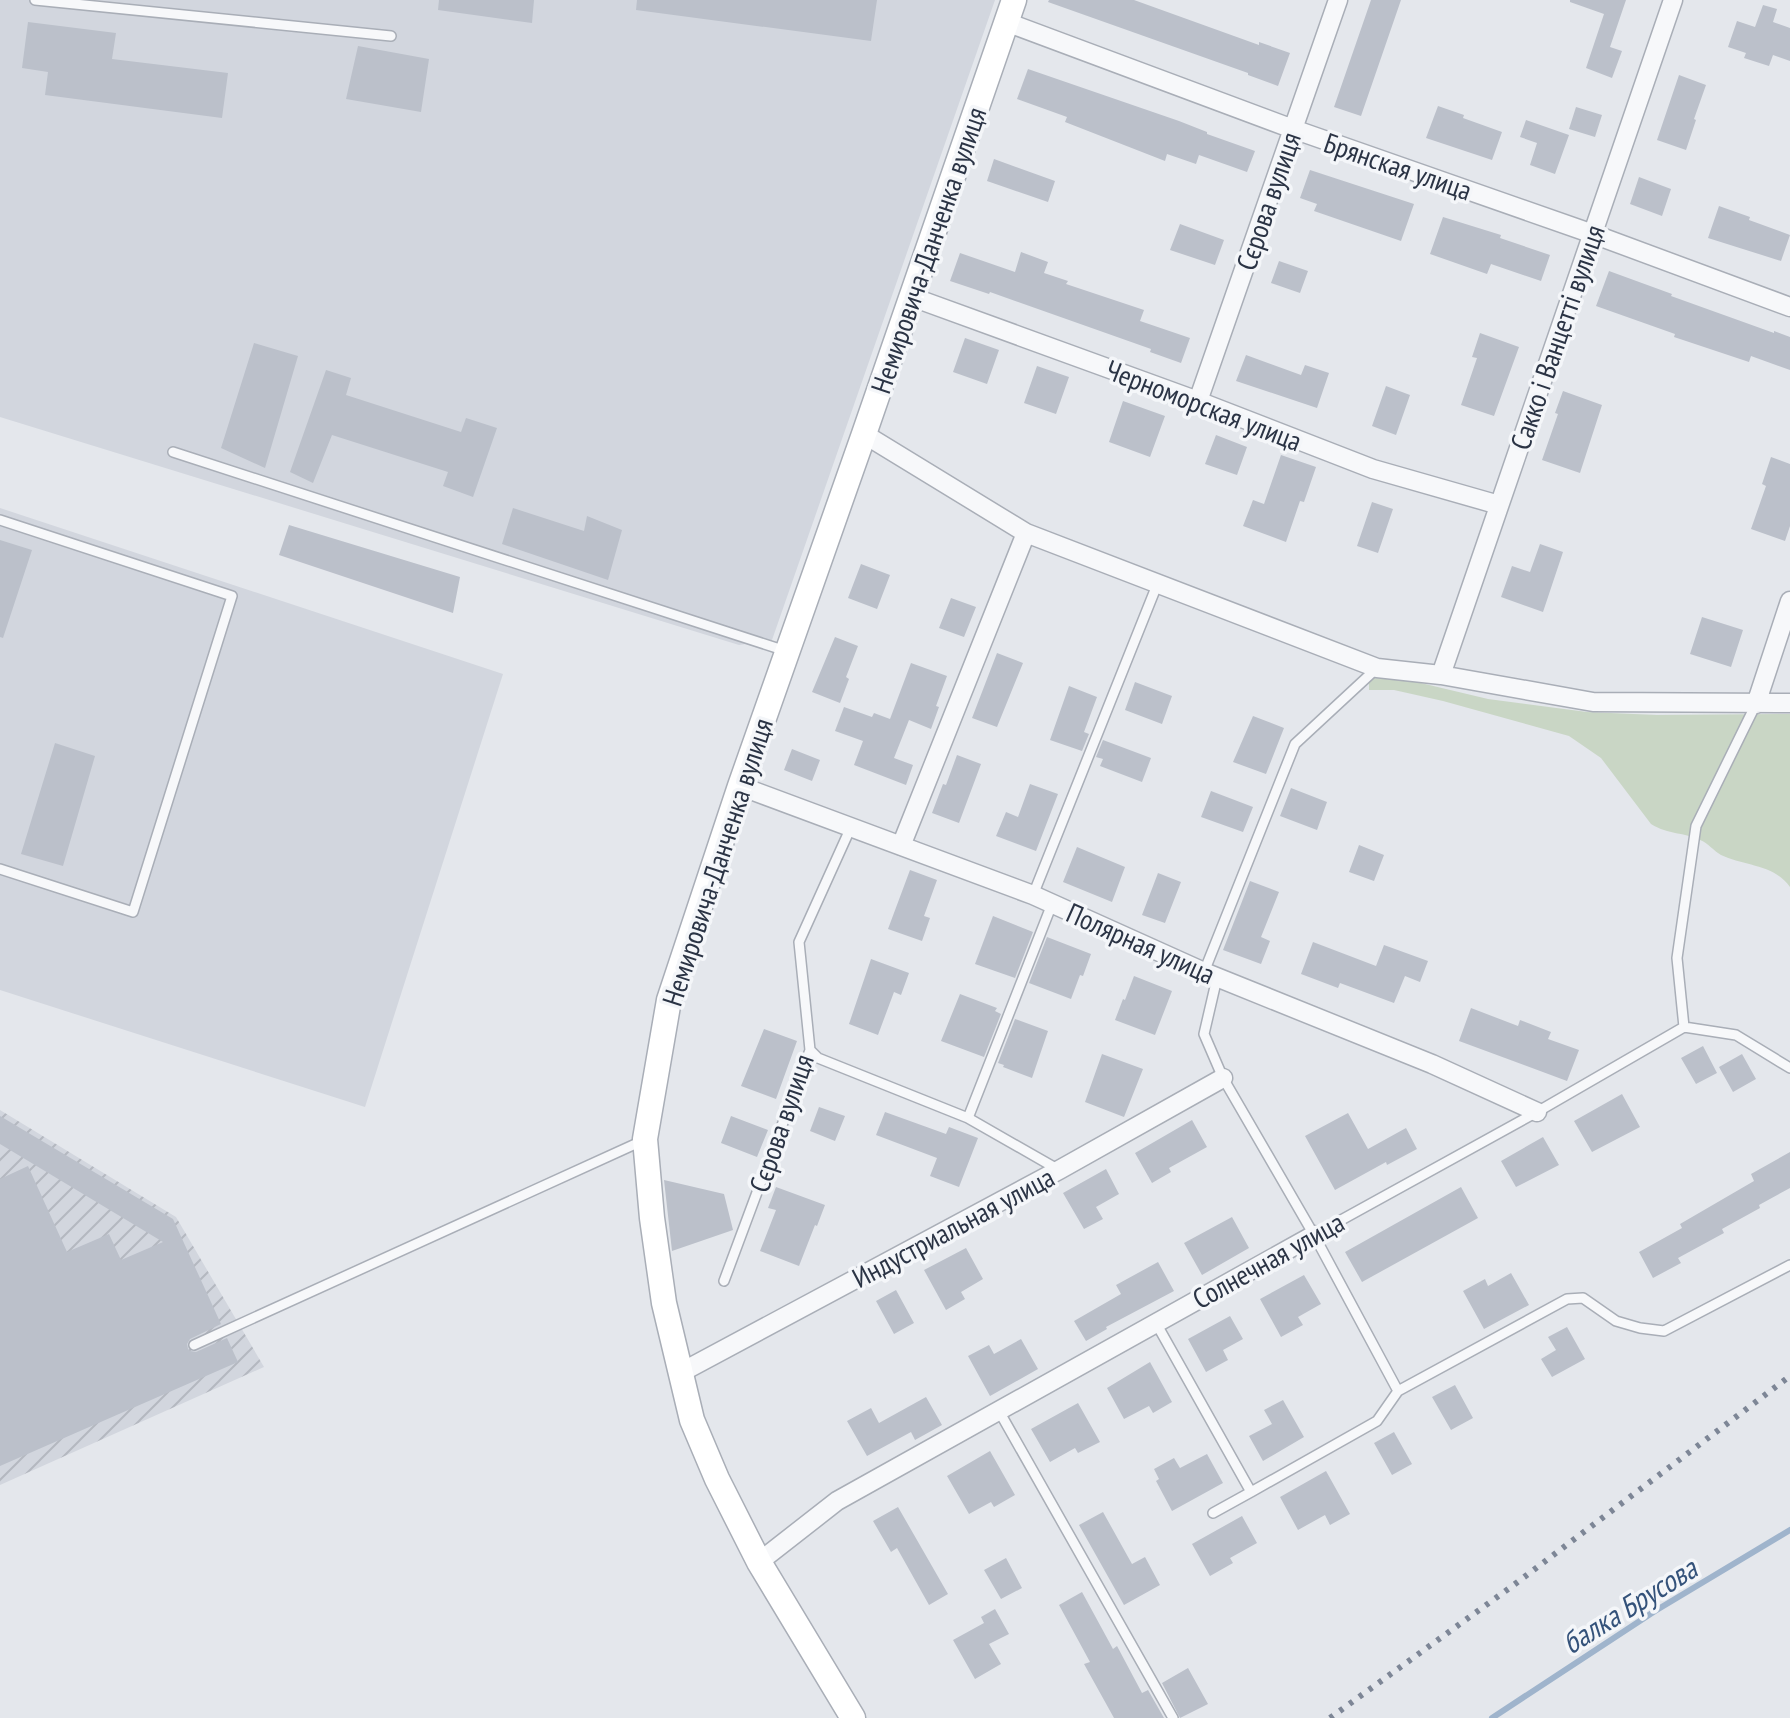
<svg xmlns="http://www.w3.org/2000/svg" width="1790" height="1718" viewBox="0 0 1790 1718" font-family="'PT Sans Narrow',sans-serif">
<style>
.built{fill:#d2d6de}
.industrial{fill:url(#industrial-furrows)}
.grass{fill:#c9d6c5}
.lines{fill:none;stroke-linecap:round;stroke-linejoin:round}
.stream{stroke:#9fb4cc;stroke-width:6}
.building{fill:#bbc0ca}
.lane-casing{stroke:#a9aeb7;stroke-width:12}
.street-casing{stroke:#a9aeb7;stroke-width:21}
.secondary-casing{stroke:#a9aeb7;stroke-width:27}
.lane{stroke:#f7f8fa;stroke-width:9}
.street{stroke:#f7f8fa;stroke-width:18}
.secondary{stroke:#fff;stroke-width:24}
.rail{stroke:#7d8696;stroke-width:6;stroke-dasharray:4 8;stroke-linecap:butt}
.labels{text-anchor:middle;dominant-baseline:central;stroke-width:7;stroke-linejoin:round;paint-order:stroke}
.street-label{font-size:28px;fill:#2b3445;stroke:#f4f6f9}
.water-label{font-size:30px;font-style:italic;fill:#34527a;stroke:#f4f6f9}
</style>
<defs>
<pattern id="industrial-furrows" width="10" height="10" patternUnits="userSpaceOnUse" patternTransform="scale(2)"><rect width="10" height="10" fill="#d2d6de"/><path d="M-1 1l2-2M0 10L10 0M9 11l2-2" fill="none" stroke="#b4b8c0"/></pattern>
</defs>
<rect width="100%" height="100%" fill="#e4e7ec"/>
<path class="built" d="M0,0H995L772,640L739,645L0,417Z
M0,508L503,674L365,1107L0,990Z"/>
<path class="industrial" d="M0,1110L176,1217L264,1367L0,1485Z"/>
<path class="grass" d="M1369,678L1404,679L1488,699L1587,712L1657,715L1790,714V887C1774,864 1744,866 1721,855C1714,851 1708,843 1700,840C1684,832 1669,835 1651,824L1601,758L1569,736L1443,701L1394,690H1369Z"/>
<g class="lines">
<path class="stream" d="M1492,1718L1655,1611L1790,1530"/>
</g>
<path class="building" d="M439,0H534L532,23L438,10Z
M637,0H877L871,41L636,10Z
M1049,0H1134L1259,45V42L1290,53L1278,86L1248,75V73L1048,2Z
M1371,0H1401L1361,116L1334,107Z
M1570,0H1626L1610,47L1622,51L1612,78L1586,68L1604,14L1570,2Z
M1763,5L1777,9L1773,22L1790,28V61L1773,55L1769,66L1744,58L1746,53L1728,47L1737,21L1755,27Z
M28,22L116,33L112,59L228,73L222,118L45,95L48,72L22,68Z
M358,46L429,59L421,112L346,99Z
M1028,69L1179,121L1207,132V134L1255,151L1247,172L1199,155L1196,164L1167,154L1165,161L1065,122L1067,117L1017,99Z
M1679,75L1706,85L1694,119L1696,120L1686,150L1657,140Z
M1438,106L1464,115L1463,118L1502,132L1492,160L1426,138Z
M1576,107L1602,115L1595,137L1569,129Z
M1526,120L1569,135L1555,174L1530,165L1537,143L1520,137Z
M994,159L1055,181L1048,202L987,181Z
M1310,170L1414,204L1401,241L1314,211L1317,204L1300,198Z
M1639,177L1671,189L1662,216L1630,204Z
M1719,206L1750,217L1749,220L1790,235L1781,261L1708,238Z
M1443,217L1501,235L1500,238L1550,255L1541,281L1491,264L1487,274L1430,254Z
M1180,224L1224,240L1215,265L1170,250Z
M1021,252L1048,262L1044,273L1068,281L1066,284L1144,310L1140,321L1190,338L1181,363L1150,352L1151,349L990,292L989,294L950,281L960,253L1015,272Z
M1279,261L1308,271L1300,293L1271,283Z
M1609,271L1672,294L1671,296L1774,333V331L1790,337V370L1751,356L1749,362L1674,337L1675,334L1596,306Z
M1480,333L1519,347L1494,416L1461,405L1477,358L1472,357Z
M965,338L999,350L987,384L953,372Z
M254,343L298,356L265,468L221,448Z
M1246,355L1301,375L1305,365L1329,373L1317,408L1236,381Z
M1037,366L1069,377L1056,414L1024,403Z
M326,370L351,378L346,395L461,432L466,418L497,428L473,497L443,486L448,472L332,435L313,483L290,472Z
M1386,386L1410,395L1396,435L1372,426Z
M1563,391L1602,405L1580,473L1542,460L1558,414L1555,413Z
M1123,401L1165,416L1150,457L1109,442Z
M1216,435L1247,447L1237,475L1205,464Z
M1281,455L1316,467L1304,502L1300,501L1286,542L1243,526L1253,500L1264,504Z
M1771,457L1790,464V526L1785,541L1751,529L1766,486L1762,484Z
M1372,502L1393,509L1378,553L1357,546Z
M513,508L584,531L587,516L622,530L608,580L502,544Z
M289,525L460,577L453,613L279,555Z
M0,540L32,550L3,638L0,637Z
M1540,544L1563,552L1543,612L1501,597L1512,566L1530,572Z
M861,564L890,575L877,609L848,598Z
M951,598L976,607L964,637L939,628Z
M1702,617L1743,630L1731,667L1690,654Z
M835,637L858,646L846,677L849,679L840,703L812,692Z
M997,653L1023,663L997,727L972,718Z
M911,663L947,676L936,706L939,707L931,729L909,720L894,758L913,765L906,785L854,765L863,741L835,731L844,707L872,717L874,713L890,719Z
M1135,682L1172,696L1162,724L1125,710Z
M1069,686L1097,697L1084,732L1089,734L1082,751L1050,740Z
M1253,716L1284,728L1266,774L1233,762Z
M1103,740L1151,758L1142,782L1100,766L1103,759L1096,757Z
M55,743L95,756L63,866L21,854Z
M792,749L820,760L812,781L784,770Z
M957,755L981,764L959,823L932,813L943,784L946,785Z
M1030,784L1058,794L1036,851L996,836L1006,812L1018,817Z
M1291,788L1327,802L1317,830L1280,816Z
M1211,791L1253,807L1243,832L1201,817Z
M1359,845L1384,855L1374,881L1349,872Z
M1077,847L1125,867L1112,902L1063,882Z
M910,870L937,880L924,916L930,918L922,941L888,929Z
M1158,873L1181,882L1165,923L1142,915Z
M1250,881L1279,892L1261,937L1270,941L1261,964L1223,950Z
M993,916L1033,932L1015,978L975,964Z
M1047,937L1091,954L1083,976L1080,975L1071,999L1029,983Z
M1313,942L1376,966L1384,945L1428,961L1420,982L1405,976L1394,1003L1340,983L1338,988L1301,974Z
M871,959L909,973L901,995L894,992L878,1035L849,1024Z
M1134,976L1172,991L1155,1035L1115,1020L1123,999L1125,1000Z
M960,994L997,1008L995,1011L1001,1014L984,1057L941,1041Z
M1471,1008L1518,1026L1520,1020L1551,1032L1548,1039L1579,1050L1567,1081L1459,1041Z
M1015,1019L1048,1031L1032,1078L1003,1067L1004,1065L998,1063Z
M764,1029L797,1041L776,1099L741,1086Z
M1703,1046L1717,1073L1696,1084L1681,1058Z
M1102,1054L1143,1069L1124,1117L1085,1102Z
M1742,1054L1756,1079L1733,1092L1719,1067Z
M1622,1094L1640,1127L1592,1152L1574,1121Z
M819,1107L845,1116L835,1141L810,1131Z
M885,1112L946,1134L949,1127L978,1138L959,1187L930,1176L937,1158L876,1135Z
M1348,1113L1368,1149L1406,1128L1417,1149L1387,1165L1386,1162L1335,1190L1305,1136Z
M0,1116L173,1219L221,1324L190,1339L187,1344L188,1349L190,1351L196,1352L227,1338L238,1362L0,1466V1179L28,1166L67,1252L109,1234L121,1260L163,1242L0,1144Z
M731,1116L768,1130L757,1157L721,1143Z
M1192,1120L1207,1147L1169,1168L1171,1172L1152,1183L1135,1153Z
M1543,1137L1559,1165L1516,1187L1501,1161Z
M1790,1152V1188L1759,1205L1760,1208L1722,1229L1724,1233L1678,1258L1681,1263L1653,1278L1639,1252L1682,1228L1680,1224L1754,1181L1751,1174Z
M1106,1169L1119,1194L1096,1207L1103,1219L1084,1229L1063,1193Z
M664,1180L724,1194L733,1230L672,1251Z
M776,1187L825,1205L817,1226L815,1225L799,1266L760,1251L776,1210L768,1208Z
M1461,1187L1478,1218L1362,1282L1345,1252Z
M1232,1217L1249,1248L1202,1275L1184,1243Z
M966,1248L983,1279L961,1292L965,1299L946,1310L924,1270Z
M1158,1262L1174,1291L1106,1327L1107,1329L1086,1341L1074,1321L1121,1294L1116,1285Z
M1511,1273L1529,1305L1484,1329L1463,1291L1485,1279L1488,1286Z
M1304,1275L1321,1304L1298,1317L1303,1325L1281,1337L1260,1299Z
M896,1290L914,1323L894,1334L876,1301Z
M1230,1316L1243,1339L1223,1350L1228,1360L1206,1372L1188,1339Z
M1567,1327L1585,1359L1552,1377L1541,1359L1556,1350L1548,1337Z
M1021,1339L1038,1369L990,1396L968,1356L989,1345L994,1354Z
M1150,1362L1172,1402L1153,1413L1149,1406L1124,1419L1107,1388Z
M1455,1385L1473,1418L1451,1430L1432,1397Z
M926,1397L942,1425L915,1440L911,1432L867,1456L847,1421L871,1408L879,1423Z
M1283,1400L1304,1437L1263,1461L1249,1436L1272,1424L1264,1410Z
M1078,1403L1100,1442L1078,1453L1075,1448L1050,1462L1031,1429Z
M1394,1432L1412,1464L1392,1475L1374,1443Z
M990,1451L1015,1495L994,1507L991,1502L969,1514L947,1476Z
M1207,1454L1223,1483L1172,1511L1156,1481L1159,1479L1154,1469L1174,1458L1180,1468Z
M1326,1471L1350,1514L1330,1525L1325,1515L1298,1530L1280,1497Z
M898,1507L948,1594L929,1605L897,1548L891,1552L873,1521Z
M1103,1512L1132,1564L1145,1557L1160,1585L1124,1605L1079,1525Z
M1242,1516L1257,1543L1230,1558L1233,1563L1210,1576L1192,1544Z
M1006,1558L1022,1588L1001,1599L984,1570Z
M1082,1592L1113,1649L1117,1646L1142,1693L1148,1690L1164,1718H1114L1084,1664L1090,1662L1059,1605Z
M995,1609L1009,1634L989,1644L1001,1664L975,1679L953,1640L984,1623L981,1617Z
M1188,1668L1208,1704L1180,1718L1162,1683Z"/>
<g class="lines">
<defs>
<path id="lane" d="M35,0L391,36
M173,452L786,651
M0,520L232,596L133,912L0,869
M1033,895L1157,585
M1052,904L968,1118L1059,1170
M1204,972L1295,744L1377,668
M1217,978L1204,1034L1223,1078L1314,1235L1398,1391
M1684,1027L1677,958L1696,826L1756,704
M810,1050L818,1058L968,1118
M1314,1235L1537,1112L1684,1027L1736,1035L1790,1068
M724,1281L810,1050L799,942L851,827
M1156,1323L1251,1492L1377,1421L1398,1391L1567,1299L1583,1298L1616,1321L1640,1328L1664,1331L1790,1265
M194,1345L642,1141
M999,1411L1173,1718
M1213,1513L1251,1492"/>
<path id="street" d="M1006,22L1293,129L1593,234L1790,307
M912,297L1198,401L1373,469L1499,505
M1198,401L1338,0
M864,434L1026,533L1377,668L1441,675L1593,702L1790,703
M1441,675L1673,0
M1756,704L1790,601
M740,786L1033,895L1204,972L1432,1064L1537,1112
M901,846L1026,533
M680,1373L1059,1170L1223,1078
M759,1562L837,1501L1314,1235"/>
<path id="secondary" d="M853,1718L759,1562L717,1479L692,1420L664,1303L652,1218L645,1139L669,1000L740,786L864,434L1014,0"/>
</defs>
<use href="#lane" class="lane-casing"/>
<use href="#street" class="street-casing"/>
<use href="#secondary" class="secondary-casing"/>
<use href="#lane" class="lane"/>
<use href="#street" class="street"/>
<use href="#secondary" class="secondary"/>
<path class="rail" d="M1330,1718L1511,1587L1790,1376"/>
</g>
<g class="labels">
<g class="street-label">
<text transform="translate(1398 166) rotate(19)">Брянская улица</text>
<text transform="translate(1268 201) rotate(-71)">Сєрова вулиця</text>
<text transform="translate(928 250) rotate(-71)">Немировича-Данченка вулиця</text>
<text transform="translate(1557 337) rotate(-71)">Сакко і Ванцетті вулиця</text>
<text transform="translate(1204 405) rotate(21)">Черноморская улица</text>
<text transform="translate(717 862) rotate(-72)">Немировича-Данченка вулиця</text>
<text transform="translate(1141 943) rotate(24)">Полярная улица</text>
<text transform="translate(781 1123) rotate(-71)">Сєрова вулиця</text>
<text transform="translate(953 1227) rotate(-28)">Индустриальная улица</text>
<text transform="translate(1268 1260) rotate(-29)">Солнечная улица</text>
</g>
<g class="water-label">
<text transform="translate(1629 1605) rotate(-32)">балка Брусова</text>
</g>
</g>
</svg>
